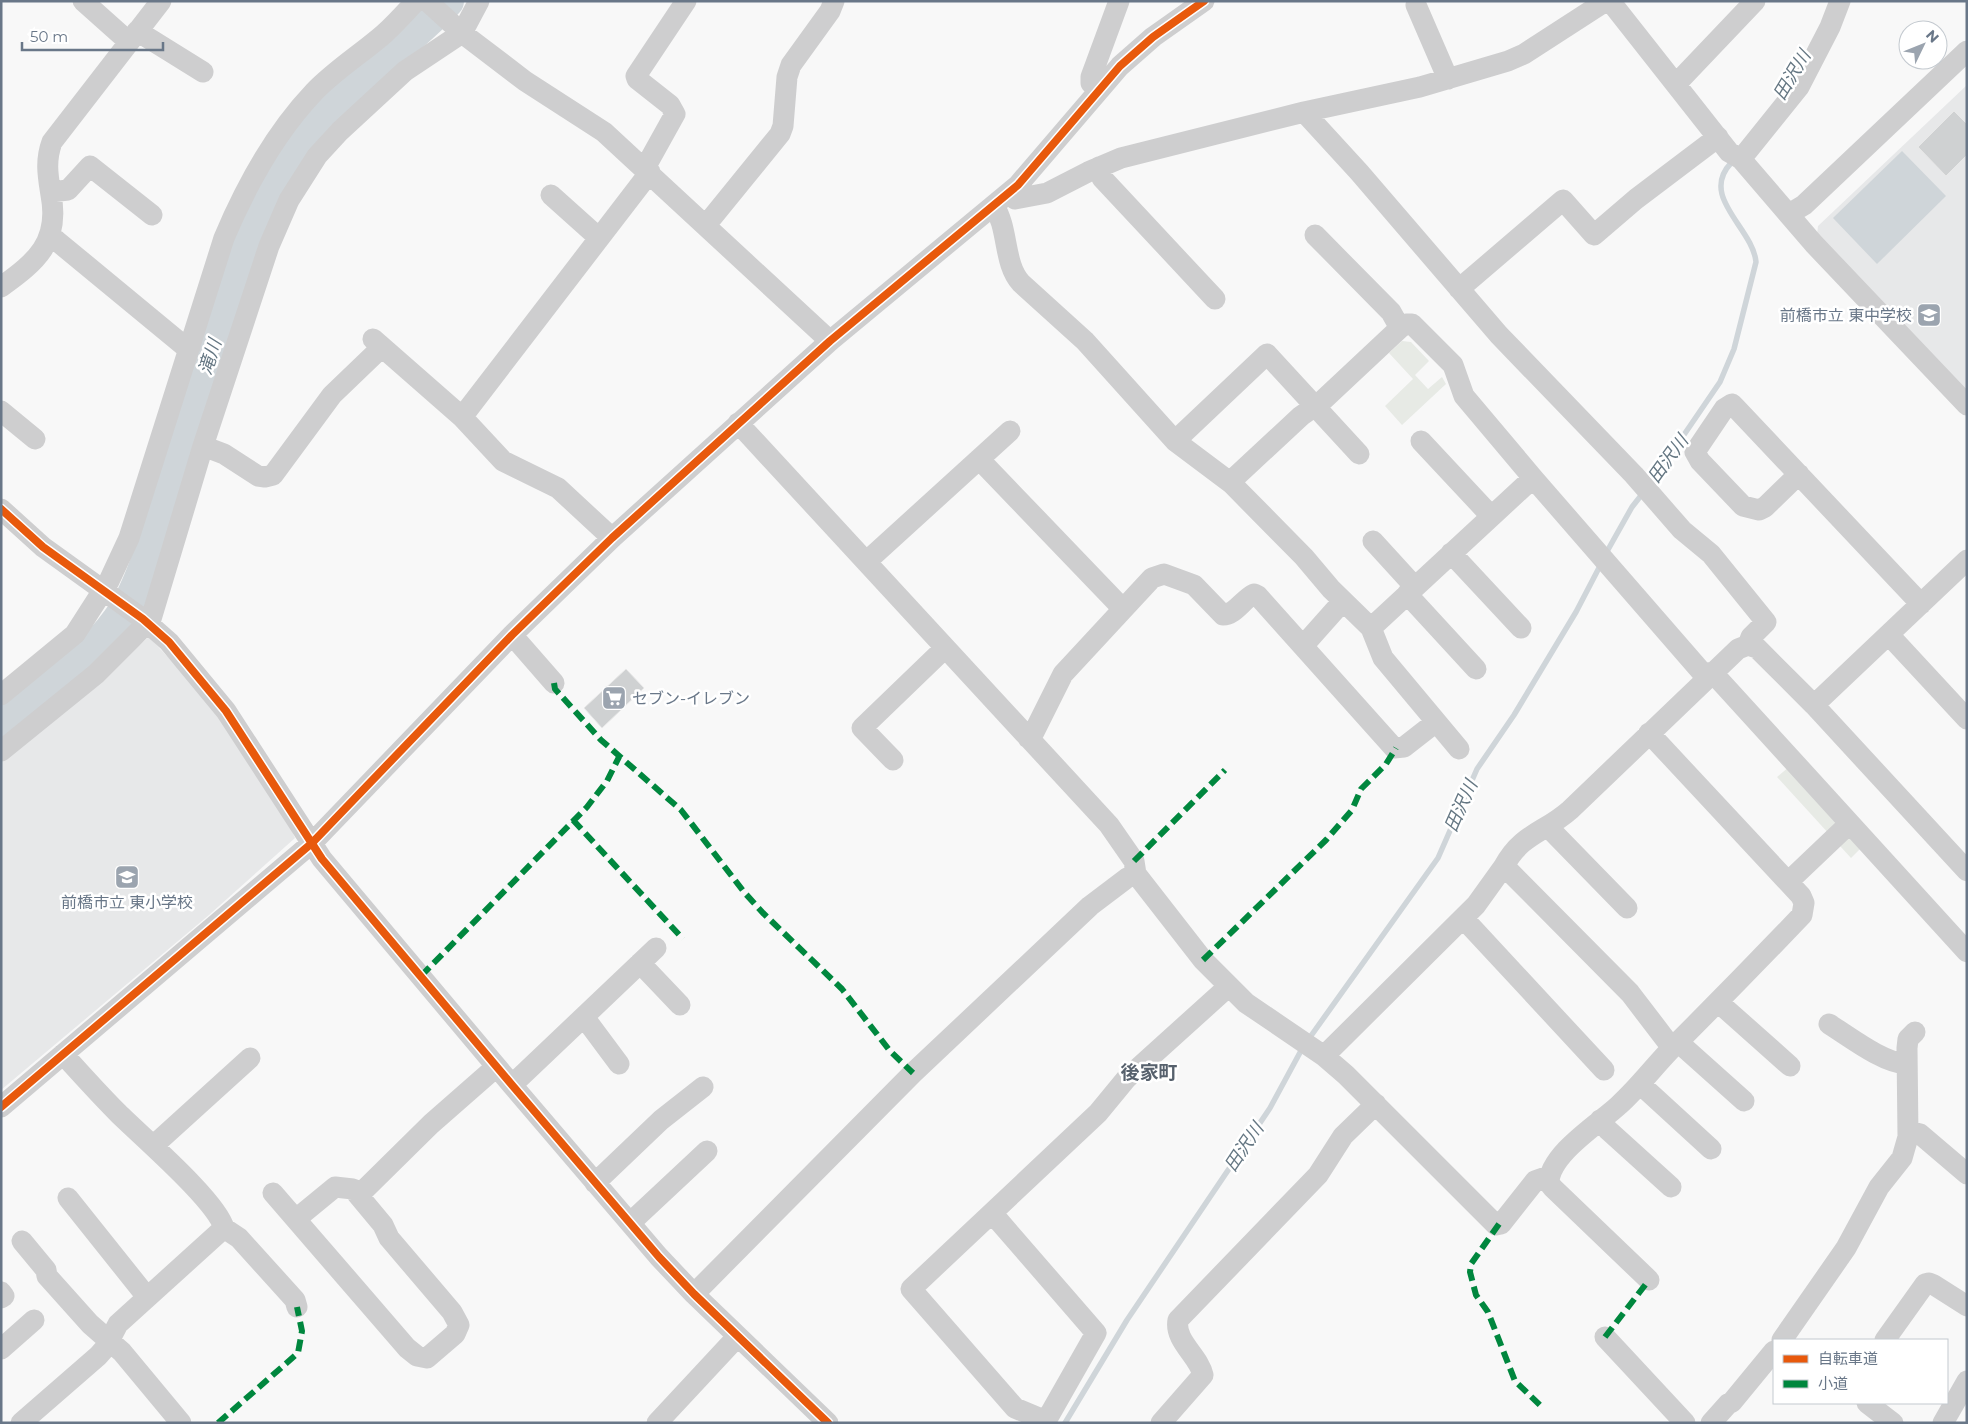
<svg xmlns="http://www.w3.org/2000/svg" width="1968" height="1424" viewBox="0 0 1968 1424" font-family="Montserrat,'Noto Sans JP',sans-serif">
<style>
.built{fill:#e7e8e9}
.green{fill:#e7eae5}
.water{fill:#cfd5d9}
.lines{fill:none;stroke-linecap:round;stroke-linejoin:round}
.stream{stroke:#cfd5d9;stroke-width:5.5}
.river{stroke:#cfd5d9;stroke-width:34}
.building{fill:#cfd1d2;stroke:#e8e8e8}
.minor{stroke:#cececf;stroke-width:21}
.quiet{stroke:#00873e;stroke-width:6;stroke-dasharray:12 6;stroke-linecap:butt}
.cycleway-casing{stroke:#fff;stroke-width:11}
.cycleway{stroke:#e8590c;stroke-width:8}
.labels{text-anchor:middle;dominant-baseline:central;stroke-width:5;stroke-linejoin:round;paint-order:stroke}
.poi-label{font-size:16px;fill:#697788;stroke:#fff;text-anchor:end}
.water-label{font-size:18px;font-style:italic;fill:#657783;stroke:#fff}
.quarter-label{font-size:19px;font-weight:bold;fill:#57616d;stroke:#fff}
</style>
<rect width="100%" height="100%" fill="#f8f8f8"/>
<path class="built" d="M1967,85V395L1817,235L1818,226Z
M149,637L195,686L229,728L287,820L295,838L209,915L1,1090V759Z"/>
<path class="green" d="M1402,341L1411,342L1429,361L1415,375L1428,389L1442,377L1446,384L1402,425L1385,406L1413,379L1389,353Z
M1790,766L1862,847L1851,858L1777,777Z"/>
<path class="water" d="M1902,151L1946,196L1877,264L1833,218Z"/>
<g class="lines">
<path class="stream" d="M1785,88L1797,68
M1649,486L1720,382L1734,349L1756,262C1753,228 1699,197 1731,163
M1605,555L1632,507L1643,493
M1308,1040L1438,858L1477,769L1514,715L1576,612L1601,564
M1065,1423L1127,1320L1270,1108L1303,1047"/>
<path class="river" d="M1,726C41,694 89,662 119,620C146,583 161,517 174,472C198,395 222,318 247,241C265,201 284,160 313,126C353,80 405,45 447,1"/>
</g>
<path class="building" d="M1954,111L1967,124V155L1946,176L1918,147Z
M626,669L644,688L602,728L584,708Z"/>
<g class="lines">
<path class="minor" d="M83,1L129,42
M427,1L462,33L525,81L604,132L830,341
M1610,1L1729,152L1741,159L1814,244L1967,405
M1416,5L1448,79
M137,31L203,72
M1677,83L1755,1
M1099,90L1091,83V77L1119,1
M1304,112L1359,172L1499,335L1634,475L1682,530L1711,554L1766,622L1751,637L1748,645
M1741,159L1799,87L1830,27L1840,1
M1099,167L1102,178L1215,299
M645,168L675,114L670,105L637,79L636,76L686,1
M51,192L68,190L90,166L152,215
M1010,192L1015,199L1047,193L1088,172L1121,158L1304,112L1420,87L1508,61L1524,54L1606,1
M551,195L599,238
M994,206C1009,229 1003,263 1021,283L1085,341L1175,441L1231,483L1304,557L1331,589L1371,628L1383,658L1459,749
M1789,214L1804,205L1967,51
M706,225L780,134L783,126L787,77L791,65L830,11L834,1
M1315,235L1391,312L1400,328
M49,237L57,241L183,345L190,347
M1,287C36,262 60,242 51,195C48,176 45,161 52,142L161,1
M1459,289L1563,200L1594,235L1636,199L1718,137
M373,339L462,417L503,461L558,488L612,538
M1,411L35,439
M462,417L650,172
M738,423L1109,825L1134,861L1136,874L1203,960L1246,1003L1324,1056L1346,1075L1496,1225L1501,1224L1535,1181L1549,1176
M1175,441L1267,354L1359,454
M1421,441L1491,516
M203,446L224,454L258,476L265,477L273,475L332,395L382,347
M979,459L1123,609
M1799,474L1765,507L1759,510L1743,506L1700,461L1695,452L1724,409L1732,404L1735,407L1921,604
M1230,482L1301,416L1321,402L1400,328L1406,324H1412L1453,365L1464,396L1533,478L1706,677
M1,509L43,547L143,619L169,642L226,711L322,859L512,1085L659,1257L694,1294L828,1423
M1373,541L1415,587
M1451,553L1521,628
M866,562L1010,431
M1407,594L1476,669
M1371,628L1533,478
M512,635L554,683
M1889,635L1967,719
M1303,646L1343,601
M1712,672L1967,952
M1,695L75,634L109,581L129,538L224,238C246,186 274,134 314,92C335,70 361,54 384,34C395,24 406,12 416,1
M1814,705L1967,560
M1028,738L1034,732L1063,674L1152,578L1164,574L1194,585L1223,615C1235,615 1243,599 1254,594L1258,596L1394,748L1404,747L1436,722
M1,751L96,674L151,619L203,446L269,246L289,200L317,156L340,131L405,71L462,33L479,1
M893,760L862,728L945,648
M1548,827L1627,908
M1788,882L1849,824
M1463,918L1604,1070
M640,963L680,1005
M1718,1002L1790,1066
M584,1017L619,1064
M1829,1024C1850,1037 1883,1063 1907,1064
M1678,1042L1744,1101
M1672,1048L1630,993L1504,866C1522,833 1544,833 1570,810L1738,649L1748,645L1757,648L1814,705L1967,871
M1324,1056L1476,905L1504,866
M1640,1084L1711,1149
M512,1085L656,948
M1,1107L312,843L512,635L612,538L830,341L1018,185L1120,66L1153,37L1204,1
M1600,1120L1608,1130L1671,1187
M1908,1131L1920,1134L1967,1174
M153,1146L250,1058
M595,1183L661,1120L703,1087
M273,1193L407,1348L417,1356L427,1358L455,1334L459,1325L452,1312L389,1238L383,1225L353,1189L335,1187L296,1219
M359,1195L431,1124L496,1067
M68,1198L147,1297
M992,1213L1096,1333L1046,1421L1015,1408L911,1289L1098,1113L1126,1079L1229,986
M630,1223L707,1151
M224,1228L239,1238L295,1300L297,1307
M22,1241L46,1270L47,1276L90,1324L122,1352L181,1423
M1649,1280L1553,1188L1549,1183C1549,1154 1600,1123 1619,1105C1639,1087 1655,1065 1674,1046C1717,1003 1760,959 1802,915L1804,903L1801,896L1649,733
M1,1292L4,1296L1,1298
M694,1294L913,1073L1090,906L1127,878L1136,874
M1605,1337L1685,1423
M1782,1340L1846,1248L1879,1187L1902,1158L1908,1137L1907,1048L1908,1039L1915,1032
M1885,1340L1925,1284L1929,1283L1934,1285L1967,1306
M1,1349L34,1320
M1867,1403L1893,1423
M21,1423L98,1356L106,1347L118,1324L224,1228C217,1201 141,1136 118,1113C99,1094 81,1074 63,1054
M657,1423L737,1337
M1161,1423L1203,1375C1199,1356 1174,1341 1178,1320L1318,1175L1343,1136L1376,1104
M1711,1423L1728,1404L1732,1402L1774,1351
M1943,1423L1967,1381"/>
<path class="quiet" d="M554,683L555,689L601,740L681,810L744,892L763,913L842,989L890,1051L913,1073
M573,820L683,939
M1134,861L1225,770
M1203,960L1326,840L1352,810L1361,789L1386,764L1396,748
M421,976L587,807L607,781L620,755
M1499,1224L1471,1264L1470,1272L1476,1295L1488,1312L1515,1381L1544,1409
M1605,1337L1649,1280
M218,1423L298,1353L302,1331L297,1307"/>
<defs>
<path id="cycleway" d="M1,509L43,547L143,619L169,642L226,711L322,859L512,1085L659,1257L694,1294L828,1423
M1,1107L312,843L512,635L612,538L830,341L1018,185L1120,66L1153,37L1204,1"/>
</defs>
<use href="#cycleway" class="cycleway-casing"/>
<use href="#cycleway" class="cycleway"/>
</g>
<defs>
<symbol id="school-square" viewBox="-11 -11 22 22"><rect x="-9" y="-9" width="18" height="18" rx="4" fill="#9ba4af" stroke="#fff"/><path d="M0-5L7-2L0 1L-7-2ZM-4 1L0 2.5L4 1V4Q0 6-4 4Z" fill="#fff"/></symbol>
<symbol id="supermarket-square" viewBox="-11 -11 22 22"><rect x="-9" y="-9" width="18" height="18" rx="4" fill="#9ba4af" stroke="#fff"/><path d="M-6-5.5h2.5l.6 2H6L4.5 2H-2.5L-4.4-4H-6ZM-1.5 3.2a1.3 1.3 0 1 0 .1 0ZM3 3.2a1.3 1.3 0 1 0 .1 0Z" fill="#fff"/></symbol>
</defs>
<g fill-rule="evenodd">
<use href="#school-square" x="1915" y="301" width="28" height="28"/>
<use href="#supermarket-square" x="600" y="684" width="28" height="28"/>
<use href="#school-square" x="113" y="863" width="28" height="28"/>
</g>
<g class="labels">
<g class="poi-label">
<text x="1912" y="315">前橋市立 東中学校</text>
<text x="632" y="698" text-anchor="start">セブン-イレブン</text>
<text x="127" y="902" text-anchor="middle">前橋市立 東小学校</text>
</g>
<g class="water-label">
<text transform="translate(1792 75) rotate(-59)">田沢川</text>
<text transform="translate(210 357) rotate(-72)">滝川</text>
<text transform="translate(1668 459) rotate(-54)">田沢川</text>
<text transform="translate(1461 806) rotate(-66)">田沢川</text>
<text transform="translate(1244 1147) rotate(-56)">田沢川</text>
</g>
<g class="quarter-label">
<text x="1149" y="1072">後家町</text>
</g>
</g>
<rect width="1968" height="1424" fill="none" stroke="#697788" stroke-width="5"/>
<rect x="1773" y="1339" width="175" height="65" fill="#ffffff" stroke="#c3c9cf"/>
<rect x="1783" y="1355" width="25" height="8" fill="#e8590c" stroke="#c3c9cf"/>
<text x="1818" y="1364" font-size="15" fill="#697788">自転車道</text>
<rect x="1783" y="1380" width="25" height="8" fill="#00873e" stroke="#c3c9cf"/>
<text x="1818" y="1389" font-size="15" fill="#697788">小道</text>
<g transform="translate(1923 45) rotate(47)"><circle r="24" fill="#ffffff" stroke="#c3c9cf"/>
<path d="M0-4L9 19L0 12L-9 19Z" fill="#9ba4af"/>
<text y="-8" font-size="14" font-weight="bold" text-anchor="middle" fill="#697788">N</text>
</g>
<path d="M22 42v8h141v-8" fill="none" stroke="#697788" stroke-width="2.5"/>
<text x="30" y="42" font-size="15" fill="#697788" stroke="#ffffff" stroke-width="4" paint-order="stroke">50 m</text>
</svg>
